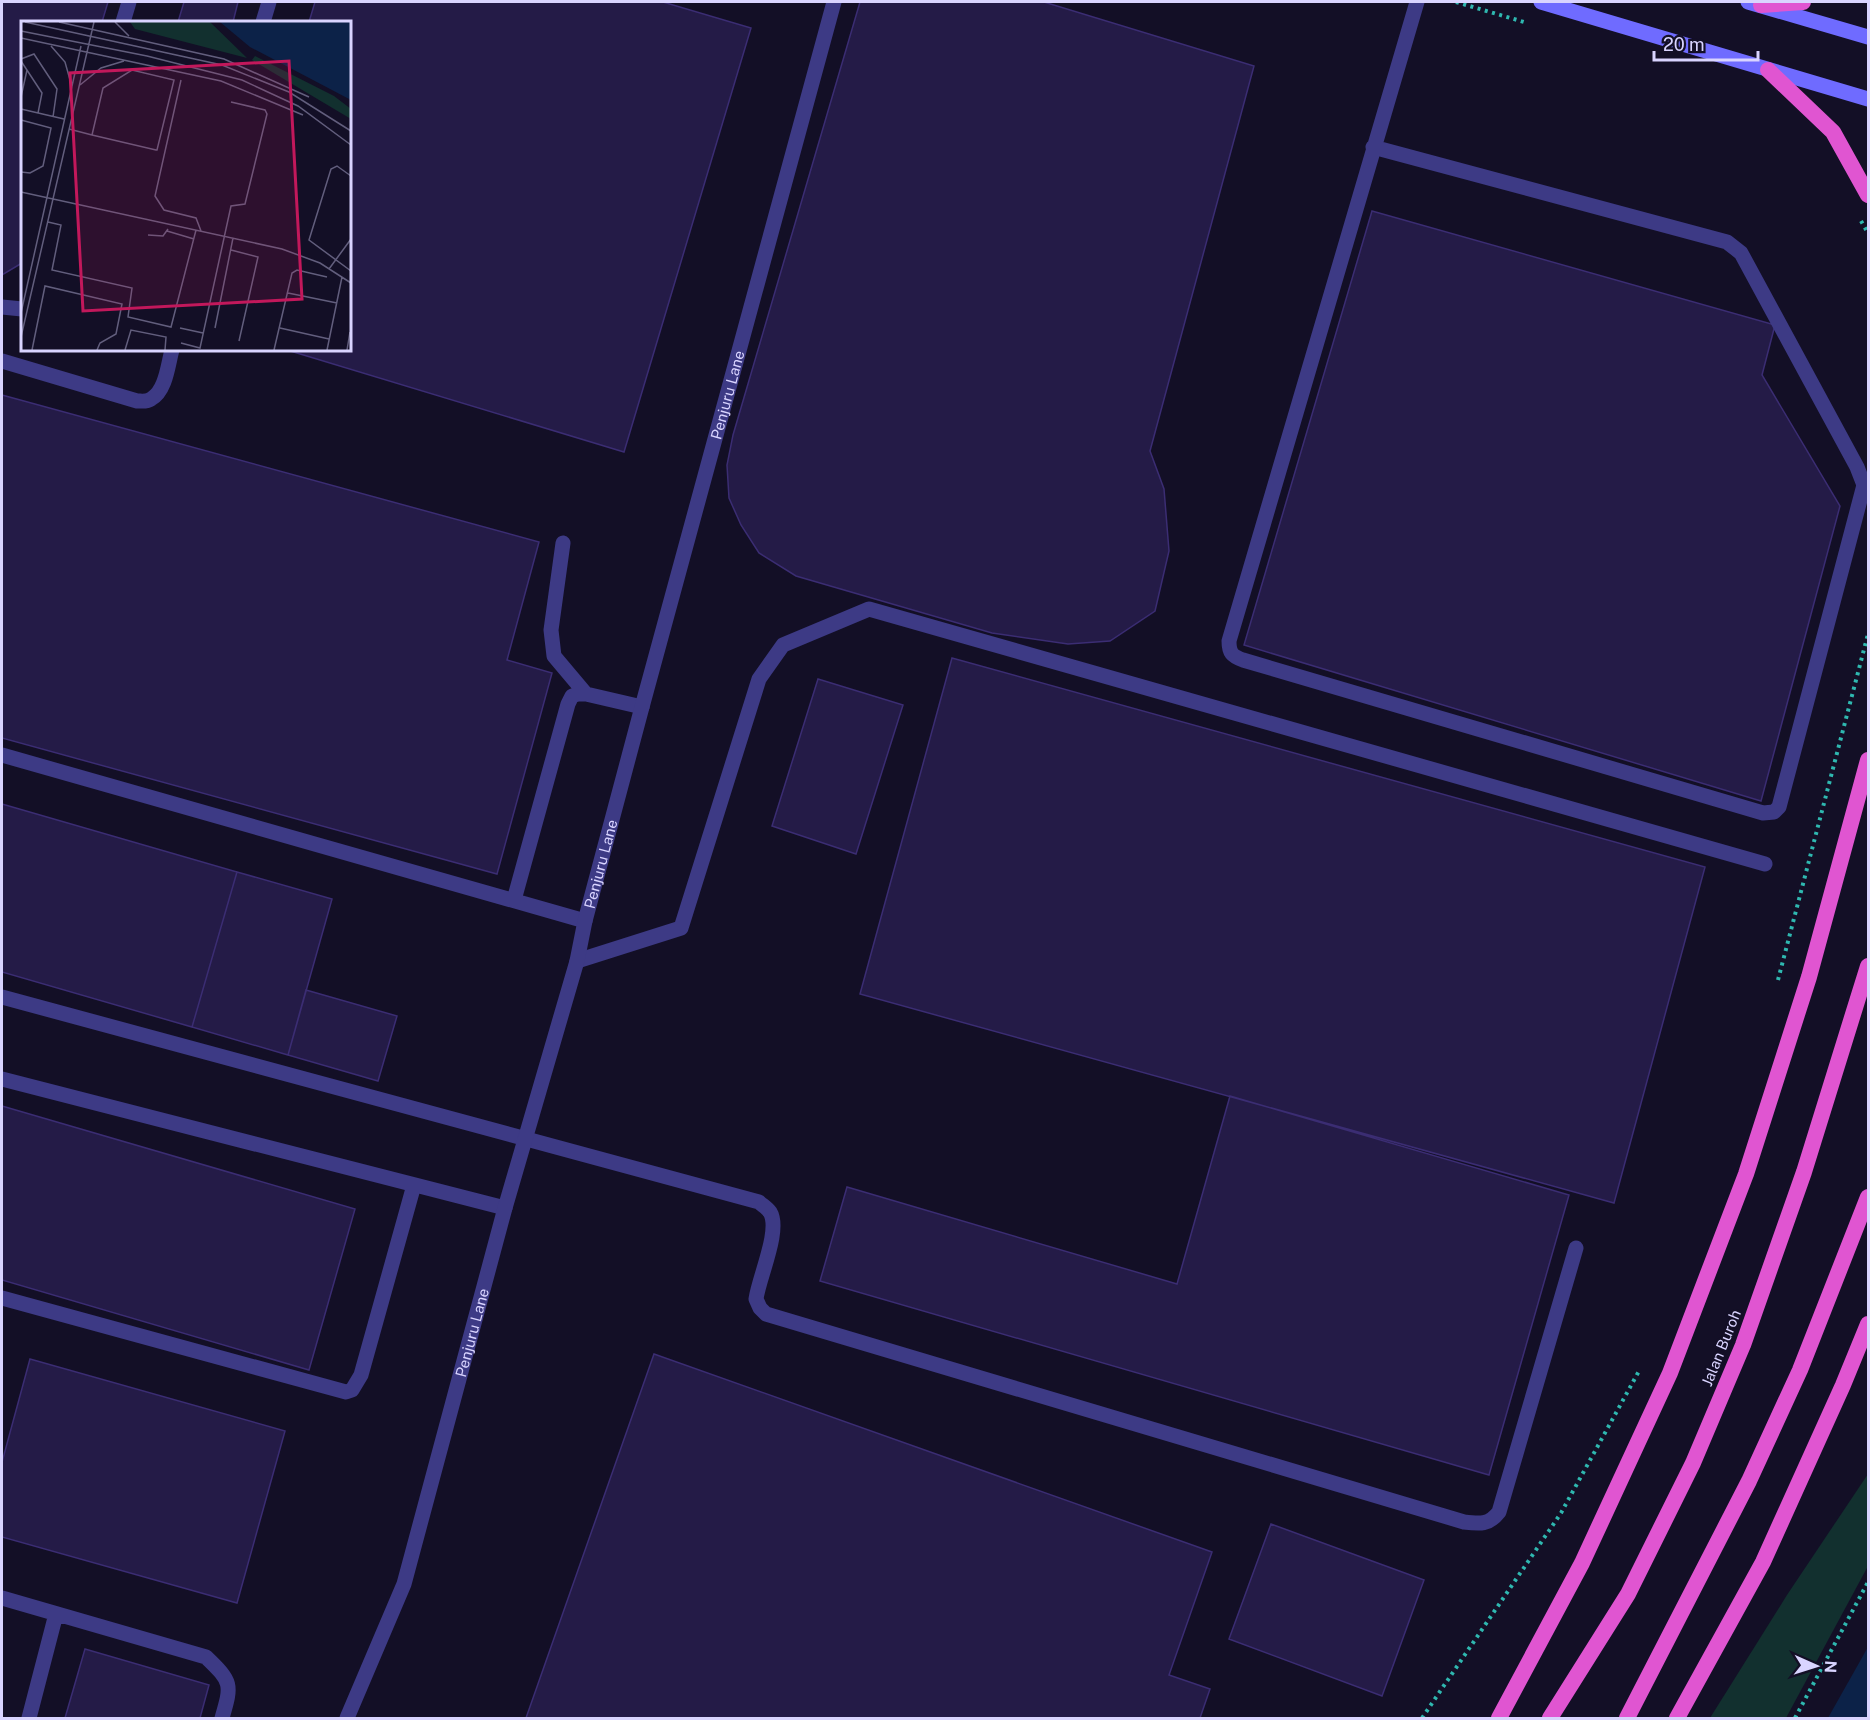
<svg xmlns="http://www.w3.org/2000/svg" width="1870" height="1720" viewBox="0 0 1870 1720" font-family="'Public Sans',sans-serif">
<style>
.green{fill:#12302f}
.water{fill:#0c2248}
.building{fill:#241b47;stroke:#3b2d73;stroke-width:1.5}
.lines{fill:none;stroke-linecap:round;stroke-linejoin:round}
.path{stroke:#2fb8b0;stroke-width:4;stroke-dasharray:3 4.5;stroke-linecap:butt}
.service{stroke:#3d3a85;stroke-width:15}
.minor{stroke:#3d3a85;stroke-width:15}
.secondary{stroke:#6f6bff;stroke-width:15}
.trunk{stroke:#e055d1;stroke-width:16}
.labels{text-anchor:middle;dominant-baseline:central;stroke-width:4.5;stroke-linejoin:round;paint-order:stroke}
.street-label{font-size:15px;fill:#d9d4ff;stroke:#130f26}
.inset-road{fill:none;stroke:#625e7d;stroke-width:1.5}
.view{fill:#c2185b;fill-opacity:0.15;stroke:#c2185b;stroke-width:3}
.inset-edge{fill:none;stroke:#d9d4ff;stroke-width:3}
</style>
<rect width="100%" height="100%" fill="#130f26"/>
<path class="green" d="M1868,1474V1566L1786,1718H1710L1787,1595Z"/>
<path class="water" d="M1868,1647V1718H1828Z"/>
<path class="building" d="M2,2H108L102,22H22V263L2,275Z
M184,2H238L233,22H178Z
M315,2H663L751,28L624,452L287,350H350V22H309Z
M860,2H1044L1254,66L1150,451L1164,489L1169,551L1155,611L1110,641L1068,644L992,633L796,576L759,553L741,525L729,498L727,465L733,435Z
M1372,211L1775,325L1762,375L1840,506L1761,801L1244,645Z
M2,395L539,542L507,660L552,673L497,874L2,738Z
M952,658L1705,867L1614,1203L860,994Z
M818,679L903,705L856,854L772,826Z
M2,804L237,872L192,1027L2,972Z
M237,872L332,899L288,1055L192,1027Z
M306,990L397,1016L378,1081L288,1055Z
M1230,1096L1569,1195L1489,1475L820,1281L847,1187L1177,1284Z
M2,1106L355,1209L309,1370L2,1280Z
M654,1354L1212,1552L1169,1675L1210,1689L1200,1718H526Z
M30,1359L285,1431L237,1603L2,1537V1462Z
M1271,1524L1424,1580L1382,1696L1229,1639Z
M85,1649L209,1685L200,1718H65Z"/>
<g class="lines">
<path class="path" d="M1456,2L1524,22
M1861,221L1868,233
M1778,980L1868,634
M1422,1718L1561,1513L1639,1371
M1795,1718L1868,1582"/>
<path class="service" d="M123,22L129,2
M263,22L269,2
M1373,147L1727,242L1741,253L1857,467L1864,485L1779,807L1774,812L1763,813L1243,660C1232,656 1229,653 1229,641L1417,2
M2,307L22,309
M2,361L137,401C142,401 147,402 151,399C166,391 168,364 172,350
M563,543L551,630L554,656L586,694
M2,755L585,921
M514,900L568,704L572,696L578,694H586L642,707
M577,961L681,928L759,679L783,645L869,609L1765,864
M2,997L759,1202C762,1205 767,1208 770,1212C781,1230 759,1277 756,1299L760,1308L766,1314L1464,1522C1480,1524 1489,1525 1499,1512L1576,1248
M2,1079L505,1208
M2,1298L346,1392L352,1390L361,1375L414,1185
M2,1598L206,1657C232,1682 232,1684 222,1718
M29,1718L56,1614"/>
<path class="minor" id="s1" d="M347,1718L404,1584L505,1208L577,961L585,921L642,707L834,2"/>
<path class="secondary" d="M1541,2L1868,99
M1748,2L1868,37"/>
<path class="trunk" d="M1761,5L1803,2
M1768,70L1833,132L1868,195
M1499,1718L1582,1563L1670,1373L1746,1174L1809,977L1868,760
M1550,1718L1628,1594L1693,1463L1743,1345L1804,1172L1868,966
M1627,1718L1749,1481L1800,1370L1868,1197
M1677,1718L1763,1562L1843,1385L1868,1324"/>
</g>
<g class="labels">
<g class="street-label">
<text stroke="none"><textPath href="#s1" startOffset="1378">Penjuru Lane</textPath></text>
<text stroke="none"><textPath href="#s1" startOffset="892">Penjuru Lane</textPath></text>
<text stroke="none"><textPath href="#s1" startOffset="406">Penjuru Lane</textPath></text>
<text transform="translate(1721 1348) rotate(-68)">Jalan Buroh</text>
</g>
</g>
<g transform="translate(21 21)">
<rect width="330" height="330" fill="#130f26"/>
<path d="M109,1H189L226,37L114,8ZM234,35L313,75L330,88V98L231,39Z" fill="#12302f"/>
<path d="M199,1H330V79L229,26Z" fill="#0c2248"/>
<path class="inset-road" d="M4,1L201,44L268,71L330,110M38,1L203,38L288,76M94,1L108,15M0,10L126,35L221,59L277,85L330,124M0,17L200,60L282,94M30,25L44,41L51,66M0,38L13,33L36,68L32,96M0,40L21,72L17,92M160,59L134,175L143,189L175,197L180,210M59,64L80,47L103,40M0,76L6,49M0,88L43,98M0,99L30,107L22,145L9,152L0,151M48,108L71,114L135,129H136L153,59L111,49L82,67L71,114M330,155L316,145L310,148L288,219L330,250M0,171L261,228L299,242L330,262M27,201L40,204L31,249L111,267L107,296L150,306L175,209M146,210L173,218M127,214L142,215L147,208M210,229L237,236L218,320M308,248L330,218M267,272L316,282M0,292L60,25M159,307L182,312M194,307L212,217M259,307L308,318M0,316L73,1M160,322L179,327L210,185L224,183L246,93L244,89L210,81M11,329L24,265L101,283L95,313L79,322L76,329M104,329L110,309L145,316L144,329M253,329L271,252L276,249L306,256M306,329L321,256M326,329L329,311"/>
<path class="view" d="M268,40L281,278L62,290L49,52Z"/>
<rect width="330" height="330" class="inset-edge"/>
</g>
<rect width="1870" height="1720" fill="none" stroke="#d9d4ff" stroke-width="6"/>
<g transform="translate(1816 1666) rotate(93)" stroke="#130f26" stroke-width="4.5" paint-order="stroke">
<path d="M0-4.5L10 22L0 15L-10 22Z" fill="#d9d4ff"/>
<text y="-9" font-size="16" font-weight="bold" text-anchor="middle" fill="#d9d4ff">N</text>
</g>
<path d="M1654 51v9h104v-9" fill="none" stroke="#d9d4ff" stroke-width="3"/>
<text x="1663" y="51" font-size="18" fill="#d9d4ff" stroke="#130f26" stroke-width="4.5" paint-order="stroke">20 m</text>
</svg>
